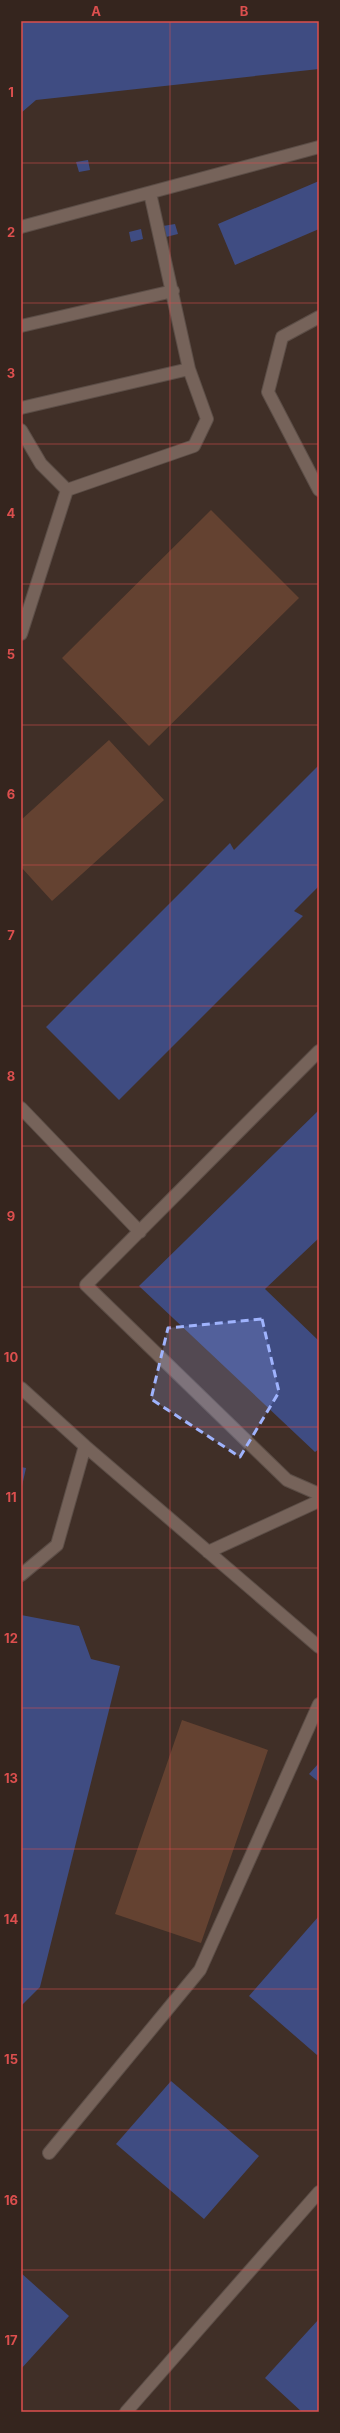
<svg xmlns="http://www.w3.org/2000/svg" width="340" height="2433" viewBox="0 0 340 2433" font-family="Inter,sans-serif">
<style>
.green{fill:#644231}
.building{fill:#3f4c82}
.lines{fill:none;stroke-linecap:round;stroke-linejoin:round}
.lane-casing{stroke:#5c4e47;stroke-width:14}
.lane{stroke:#76635a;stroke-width:12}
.marked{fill:#9fb3fd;fill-opacity:0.2;stroke:#9fb3fd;stroke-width:3;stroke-dasharray:8 5;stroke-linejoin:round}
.grid{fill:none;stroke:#dc4f4e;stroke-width:1;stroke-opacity:0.55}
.neatline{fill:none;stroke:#dc4f4e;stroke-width:1.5}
.grid-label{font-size:13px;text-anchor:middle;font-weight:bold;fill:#dc4f4e}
</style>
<rect width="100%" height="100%" fill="#402f27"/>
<path class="green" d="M211,510L299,598L149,746L62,658Z
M109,740L164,800L52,901L21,867V820Z
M182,1720L268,1750L201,1943L115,1914Z"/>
<path class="building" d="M21,21H319V69L36,100L21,113Z
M88,160L90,170L79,172L76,162Z
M319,181V229L235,265L218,224Z
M175,224L178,234L166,237L163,226Z
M141,229L143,239L131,242L129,232Z
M319,765V886L294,911L303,916L119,1100L46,1027L230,843L234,850Z
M319,1110V1238L265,1289L319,1341V1449L315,1452L139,1286Z
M21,1467L26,1468L22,1486H21Z
M21,1615L79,1626L91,1659L120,1666L40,1987L21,2006Z
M319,1763V1782L309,1774Z
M319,1916V2053L317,2055L249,1996Z
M171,2081L259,2156L204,2219L116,2144Z
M21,2273L69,2316L21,2369Z
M319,2319V2412H302L265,2378Z"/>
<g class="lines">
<defs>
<path id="lane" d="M21,227L319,147
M319,317L282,337L268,392L319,490
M21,326L173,291
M21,408L189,369
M21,430L41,464L67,490L21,634
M67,490L194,446L207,419L189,369L150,193
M319,1051L86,1285L287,1480L319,1494
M21,1108L140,1232
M21,1388L85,1446L319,1647
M208,1552L319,1501
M21,1575L57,1545L85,1446
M49,2153L200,1970L319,1704
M126,2412L319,2192"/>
</defs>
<use href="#lane" class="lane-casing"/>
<use href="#lane" class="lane"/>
</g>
<path class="marked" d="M262,1319L279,1392L240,1457L151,1399L168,1328Z"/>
<path class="grid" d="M170,21V2412M21,163H319M21,303H319M21,444H319M21,584H319M21,725H319M21,865H319M21,1006H319M21,1146H319M21,1287H319M21,1427H319M21,1568H319M21,1708H319M21,1849H319M21,1989H319M21,2130H319M21,2270H319"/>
<rect width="340" height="2433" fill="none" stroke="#35251e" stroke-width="44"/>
<rect x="22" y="22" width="296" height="2389" class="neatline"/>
<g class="grid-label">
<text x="96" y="16">A</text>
<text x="244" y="16">B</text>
<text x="11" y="97">1</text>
<text x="11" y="237">2</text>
<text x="11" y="378">3</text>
<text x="11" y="518">4</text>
<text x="11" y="659">5</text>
<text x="11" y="799">6</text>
<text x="11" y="940">7</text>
<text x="11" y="1081">8</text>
<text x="11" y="1221">9</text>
<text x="11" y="1362">10</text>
<text x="11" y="1502">11</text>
<text x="11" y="1643">12</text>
<text x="11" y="1783">13</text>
<text x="11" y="1924">14</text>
<text x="11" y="2064">15</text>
<text x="11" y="2205">16</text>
<text x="11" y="2345">17</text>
</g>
</svg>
